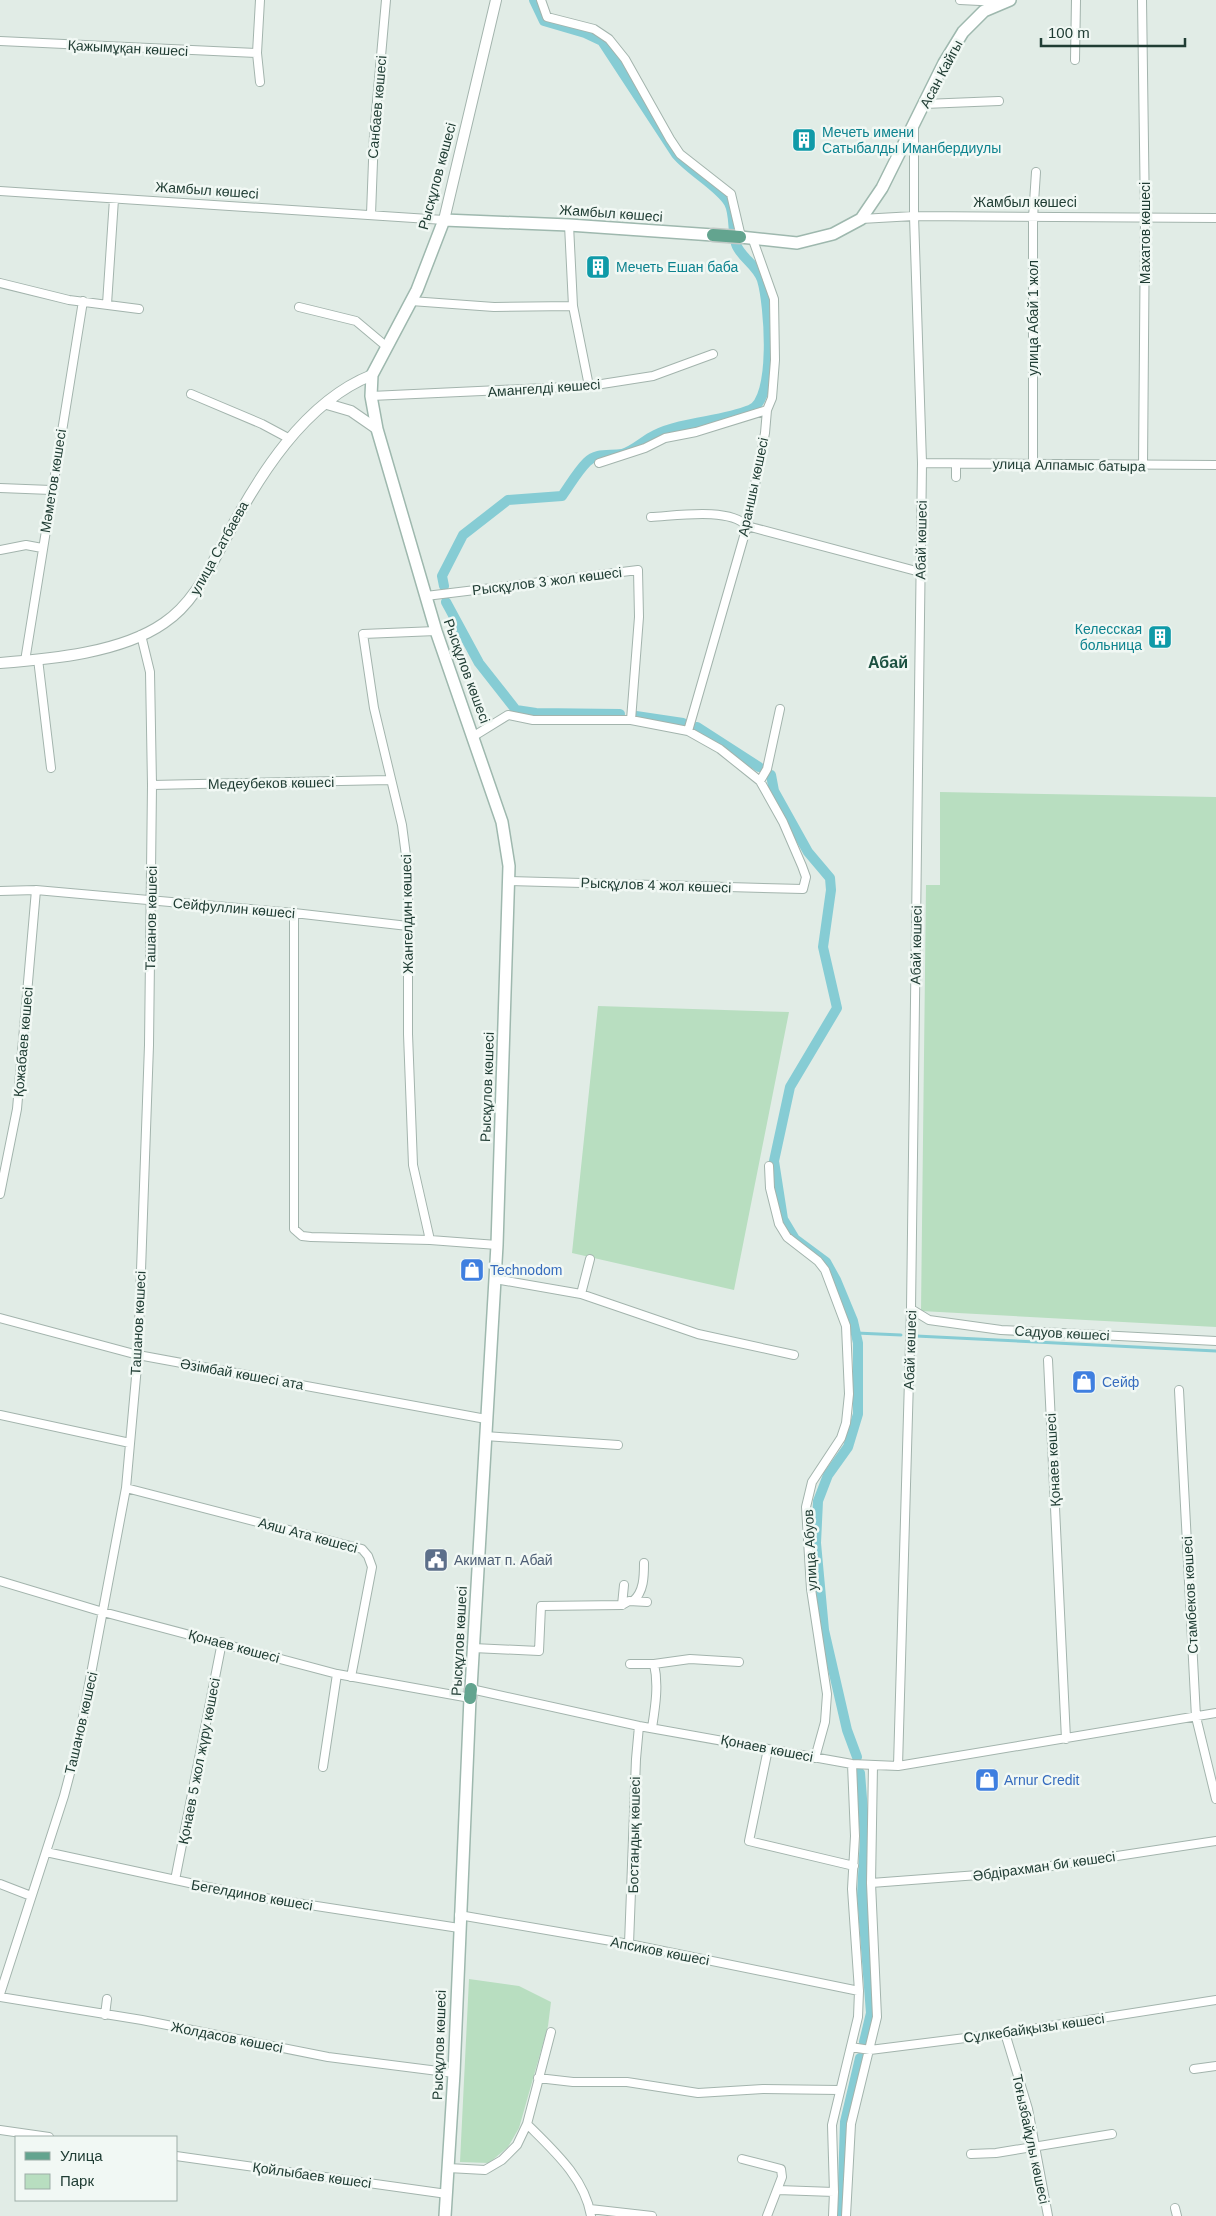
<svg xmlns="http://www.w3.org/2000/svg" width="1216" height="2216" viewBox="0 0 1216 2216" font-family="Helvetica,sans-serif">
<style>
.green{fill:#b8dec0}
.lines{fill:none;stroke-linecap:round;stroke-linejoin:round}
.stream{stroke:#86ccd4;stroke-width:3}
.canal{stroke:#86ccd4;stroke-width:10}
.minor-casing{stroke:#a3b4ad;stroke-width:10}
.tertiary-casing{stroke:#a3b4ad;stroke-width:12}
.secondary-casing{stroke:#9eb8ae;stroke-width:14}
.primary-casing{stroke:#c1c9c6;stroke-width:15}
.minor{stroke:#fff;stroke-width:8}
.tertiary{stroke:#fff;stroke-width:10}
.secondary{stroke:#fff;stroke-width:11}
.primary{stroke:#63a48f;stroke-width:12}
.labels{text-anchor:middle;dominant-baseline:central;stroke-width:5;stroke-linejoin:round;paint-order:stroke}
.street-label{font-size:14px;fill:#203d34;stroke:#f1f8f4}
.culture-label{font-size:14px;fill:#0d838f;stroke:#f1f8f4;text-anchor:start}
.shop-label{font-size:14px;fill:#366cbe;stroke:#f1f8f4;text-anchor:start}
.service-label{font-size:14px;fill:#4e5e75;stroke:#f1f8f4;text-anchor:start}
.quarter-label{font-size:16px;font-weight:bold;fill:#1b5040;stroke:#f1f8f4}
</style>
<rect width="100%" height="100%" fill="#e1ece6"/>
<path class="green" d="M940,792L1216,797V1327L921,1311L926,885H940Z
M598,1006L789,1012L734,1290L572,1253Z
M469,1979L519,1986L551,2002L548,2026L519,2128L508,2147L489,2163L460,2162Z"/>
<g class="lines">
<path class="stream" d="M856,1333L901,1335
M916,1336L1216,1351"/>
<path class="canal" d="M444,586L442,576L463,535L508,500L562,496C570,485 577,472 587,462C597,452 609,456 622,454C634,451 644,440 655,435C685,421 720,422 750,410C777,400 769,303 762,280C757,265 740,257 736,244C732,231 735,214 729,203C720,187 690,171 676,154L602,41L585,33L544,21L534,0
M446,602L479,663L516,710L536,713L620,714
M636,716L683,723
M697,727L759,767
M771,775L774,791L808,852L830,878L831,890L823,947L837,1008L790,1087L774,1161L783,1219L795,1239L826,1262L836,1280L853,1321L858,1343V1414L848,1447L828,1475L818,1501L816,1543L824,1630L847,1730L857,1757
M860,1773L865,1837L862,1896L871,2013L864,2042
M842,2216L845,2122L860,2058"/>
<defs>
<path id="minor" d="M541,0L547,17L594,29L609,39L625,59L670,139L680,154L731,194L741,237
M960,0L1000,2
M1142,0L1145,217L1143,466
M0,41L257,53
M1075,60L1076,0
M260,82L257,53L260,0
M924,104L999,101
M0,191L444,220
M371,214L374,135L386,0
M861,219L914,216L1216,218
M569,225L573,306L589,386
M0,283L69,300L139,309
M411,301L494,307L573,306
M107,304L114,199
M299,307L356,321L387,347
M191,394L262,424L290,439
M371,396L589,386L653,376L713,354
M599,463L645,448L665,438L696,432L767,410
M922,463L1216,465
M956,464V477
M1033,464V218L1036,172
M0,488L51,490
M651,517C675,516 729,507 747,526L920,572
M0,550L26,545L42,548
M426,596L638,570L639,617L631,720
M38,659L51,768
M25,661L83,301
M688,731L747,526L765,433L767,410L772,398L775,360L774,299L753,240
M474,736L508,715L533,720H631L688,731L720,749L760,781L783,822L802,866L806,877L803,889L509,881
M760,781L767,769L780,709
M152,785L390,780
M0,891L36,890L294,913L408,926
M294,913V1229L302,1236L311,1237L430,1240L497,1245
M769,1166L770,1188L779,1224L787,1237L818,1261L825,1270L846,1326L849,1394L846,1423L841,1438L812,1482L806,1507L811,1589L827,1694L825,1722L815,1758
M0,1194L17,1109L36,890
M430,1240L413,1165L408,1034V871L402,825L374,708L363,634L436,631
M495,1279L581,1294L698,1334L794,1355
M581,1294L590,1259
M911,1309L929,1320L1001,1330L1216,1341
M0,1318L138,1355L486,1419
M1048,1360L1066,1739
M1179,1390L1196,1717L1216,1799
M0,1415L130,1443
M485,1436L618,1445
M126,1488L362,1549L368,1556L372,1567L351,1677
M0,1581L103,1612L337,1674L470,1698
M633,1601C644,1592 644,1576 644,1563
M622,1605L624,1585
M473,1648L539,1651L541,1606L622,1605L629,1601L647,1602
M630,1664H654L690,1659L739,1662
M471,1689L639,1726L852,1764L898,1766L1216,1713
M652,1728C655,1708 659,1685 654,1664
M768,1749L749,1841L854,1866
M898,1766L911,1309L922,463L914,216V128
M323,1767L337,1674
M46,1852L245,1895L459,1928
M175,1880L222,1642
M871,1883L1005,1873L1216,1841
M0,1884L31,1896
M459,1915L629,1944L859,1991
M629,1944L636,1759L639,1726
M0,1994L64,1796L78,1743L126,1488L138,1355L149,1045L152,785L150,672L141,635
M0,1997L142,2020L328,2057L454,2073
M105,2015L107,1999
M1005,2033L1028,2109L1048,2216
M851,2047L870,2050L1005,2033L1216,2000
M1194,2069L1216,2066
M538,2078L573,2082H627L698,2093L763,2089L839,2090
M527,2124C553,2150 585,2178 591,2216
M0,2130L49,2137
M971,2154L996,2153L1112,2134
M176,2156L447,2194
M742,2159L781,2169L782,2177L767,2216
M448,2168L485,2170L502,2160L517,2145L527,2124L551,2032
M778,2190L834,2192
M1175,2208L1177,2216
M590,2209L652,2216
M833,2216L834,2192L832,2125L858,2017L859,1991L852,1889L855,1836L852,1764
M846,2216L851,2124L877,2017L871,1883L873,1765"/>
<path id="tertiary" d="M444,220L496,0
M327,404L351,411L377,429
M0,663C51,659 121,653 164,623C194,603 209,569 226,538C258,477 304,402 372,375"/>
<path id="secondary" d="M740,237L797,243L833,234L861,219L882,188L944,63L963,32L984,11L1010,0
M471,1689L497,1245L509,866L502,822L436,631L377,429L371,396L372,375L417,290L444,220L569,225L713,235
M445,2216L454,2073L470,1698"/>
<path id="primary" d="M713,235L740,237
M470,1698L471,1689"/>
</defs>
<use href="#minor" class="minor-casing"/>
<use href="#tertiary" class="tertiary-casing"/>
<use href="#secondary" class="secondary-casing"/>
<use href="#primary" class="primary-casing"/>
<use href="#minor" class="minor"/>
<use href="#tertiary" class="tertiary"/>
<use href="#secondary" class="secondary"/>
<use href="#primary" class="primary"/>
</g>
<defs>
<symbol id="building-square" viewBox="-11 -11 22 22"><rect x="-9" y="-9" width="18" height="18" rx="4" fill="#0f9aa8" stroke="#f1f8f4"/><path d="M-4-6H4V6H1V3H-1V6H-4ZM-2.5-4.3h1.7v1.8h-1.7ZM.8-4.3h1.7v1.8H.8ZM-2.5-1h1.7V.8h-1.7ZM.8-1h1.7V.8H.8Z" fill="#fff"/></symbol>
<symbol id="shop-square" viewBox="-11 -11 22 22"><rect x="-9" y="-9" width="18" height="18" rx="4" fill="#3f7fe0" stroke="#f1f8f4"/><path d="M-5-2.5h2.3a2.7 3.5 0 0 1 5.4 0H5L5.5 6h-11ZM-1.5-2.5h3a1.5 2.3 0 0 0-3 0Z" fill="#fff"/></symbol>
<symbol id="civic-square" viewBox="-11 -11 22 22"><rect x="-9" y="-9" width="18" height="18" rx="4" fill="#5c6f8a" stroke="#f1f8f4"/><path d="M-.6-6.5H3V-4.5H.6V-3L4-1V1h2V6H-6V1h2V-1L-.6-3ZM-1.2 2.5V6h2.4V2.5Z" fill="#fff"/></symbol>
</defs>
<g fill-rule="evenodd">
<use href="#building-square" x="790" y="126" width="28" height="28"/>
<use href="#building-square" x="584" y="253" width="28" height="28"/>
<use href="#building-square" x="1146" y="623" width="28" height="28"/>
<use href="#shop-square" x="458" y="1256" width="28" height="28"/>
<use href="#shop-square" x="1070" y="1368" width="28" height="28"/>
<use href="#civic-square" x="422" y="1546" width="28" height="28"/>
<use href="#shop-square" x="973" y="1766" width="28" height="28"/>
</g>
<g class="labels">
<g class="street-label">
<text transform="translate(128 48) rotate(3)">Қажымұқан көшесі</text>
<text transform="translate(941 74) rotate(-62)">Асан Кайгы</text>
<text transform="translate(377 107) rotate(-85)">Санбаев көшесі</text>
<text transform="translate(437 176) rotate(-75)">Рысқұлов көшесі</text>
<text transform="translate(207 190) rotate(4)">Жамбыл көшесі</text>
<text x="1025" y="202">Жамбыл көшесі</text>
<text transform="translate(611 213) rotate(4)">Жамбыл көшесі</text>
<text transform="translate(1145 233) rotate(-90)">Махатов көшесі</text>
<text transform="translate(1033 318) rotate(-90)">улица Абай 1 жол</text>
<text transform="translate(544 388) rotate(-4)">Амангелді көшесі</text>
<text transform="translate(1069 465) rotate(1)">улица Алпамыс батыра</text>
<text transform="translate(53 481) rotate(-81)">Мәметов көшесі</text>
<text transform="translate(753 487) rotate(-78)">Араншы көшесі</text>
<text transform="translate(921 540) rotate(-89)">Абай көшесі</text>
<text transform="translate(219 548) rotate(-61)">улица Сатбаева</text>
<text transform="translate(547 581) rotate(-7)">Рысқұлов 3 жол көшесі</text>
<text transform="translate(467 671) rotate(70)">Рысқұлов көшесі</text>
<text transform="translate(271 783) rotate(-1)">Медеубеков көшесі</text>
<text transform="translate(656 885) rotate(2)">Рысқұлов 4 жол көшесі</text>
<text transform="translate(234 908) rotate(5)">Сейфуллин көшесі</text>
<text transform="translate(407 914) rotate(-91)">Жангелдин көшесі</text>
<text transform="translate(151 918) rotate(-89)">Ташанов көшесі</text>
<text transform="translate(916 945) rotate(-89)">Абай көшесі</text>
<text transform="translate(23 1042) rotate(-85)">Қожабаев көшесі</text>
<text transform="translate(487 1087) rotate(-88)">Рысқұлов көшесі</text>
<text transform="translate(138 1323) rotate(-87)">Ташанов көшесі</text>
<text transform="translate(1062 1333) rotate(3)">Садуов көшесі</text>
<text transform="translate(910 1350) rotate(-88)">Абай көшесі</text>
<text transform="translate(242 1374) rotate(10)">Әзімбай көшесі ата</text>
<text transform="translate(1053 1460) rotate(-93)">Қонаев көшесі</text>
<text transform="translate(308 1535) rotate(15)">Аяш Ата көшесі</text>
<text transform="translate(810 1550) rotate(-93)">улица Абуов</text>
<text transform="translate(1190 1595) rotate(-93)">Стамбеков көшесі</text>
<text transform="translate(459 1641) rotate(-87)">Рысқұлов көшесі</text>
<text transform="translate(234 1646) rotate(15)">Қонаев көшесі</text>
<text transform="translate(81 1723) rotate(-77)">Ташанов көшесі</text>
<text transform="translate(767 1748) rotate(11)">Қонаев көшесі</text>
<text transform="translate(199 1761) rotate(-79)">Қонаев 5 жол жүру көшесі</text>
<text transform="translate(634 1835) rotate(-89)">Бостандық көшесі</text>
<text transform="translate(1044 1866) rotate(-8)">Әбдірахман би көшесі</text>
<text transform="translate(252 1895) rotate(10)">Бегелдинов көшесі</text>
<text transform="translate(660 1951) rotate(11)">Апсиков көшесі</text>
<text transform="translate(1034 2028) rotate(-8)">Сұлкебайқызы көшесі</text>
<text transform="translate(227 2037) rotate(11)">Жолдасов көшесі</text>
<text transform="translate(439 2045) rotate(-88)">Рысқұлов көшесі</text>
<text transform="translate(1031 2139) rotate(78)">Тоғызбайұлы көшесі</text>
<text transform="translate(312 2175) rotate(8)">Қойлыбаев көшесі</text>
</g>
<g class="culture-label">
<text x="822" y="132">Мечеть имени<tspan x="822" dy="16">Сатыбалды Иманбердиулы</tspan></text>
<text x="616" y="267">Мечеть Ешан баба</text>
<text x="1142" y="629" text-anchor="end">Келесская<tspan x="1142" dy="16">больница</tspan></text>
</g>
<g class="shop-label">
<text x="490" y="1270">Technodom</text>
<text x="1102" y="1382">Сейф</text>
<text x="1004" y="1780">Arnur Credit</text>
</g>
<g class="service-label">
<text x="454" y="1560">Акимат п. Абай</text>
</g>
<g class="quarter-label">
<text x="888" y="662">Абай</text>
</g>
</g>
<rect x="15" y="2136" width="162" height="65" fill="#f1f8f4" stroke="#9dada7"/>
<rect x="25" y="2152" width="25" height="8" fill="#63a48f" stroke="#9dada7"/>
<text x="60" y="2161" font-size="15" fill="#203d34">Улица</text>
<rect x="25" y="2174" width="25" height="15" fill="#b8dec0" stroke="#9dada7"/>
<text x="60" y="2186" font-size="15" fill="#203d34">Парк</text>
<path d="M1041 38v8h144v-8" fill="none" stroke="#203d34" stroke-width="2.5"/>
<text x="1048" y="38" font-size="15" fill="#203d34" stroke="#f1f8f4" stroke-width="4" paint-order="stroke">100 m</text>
</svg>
